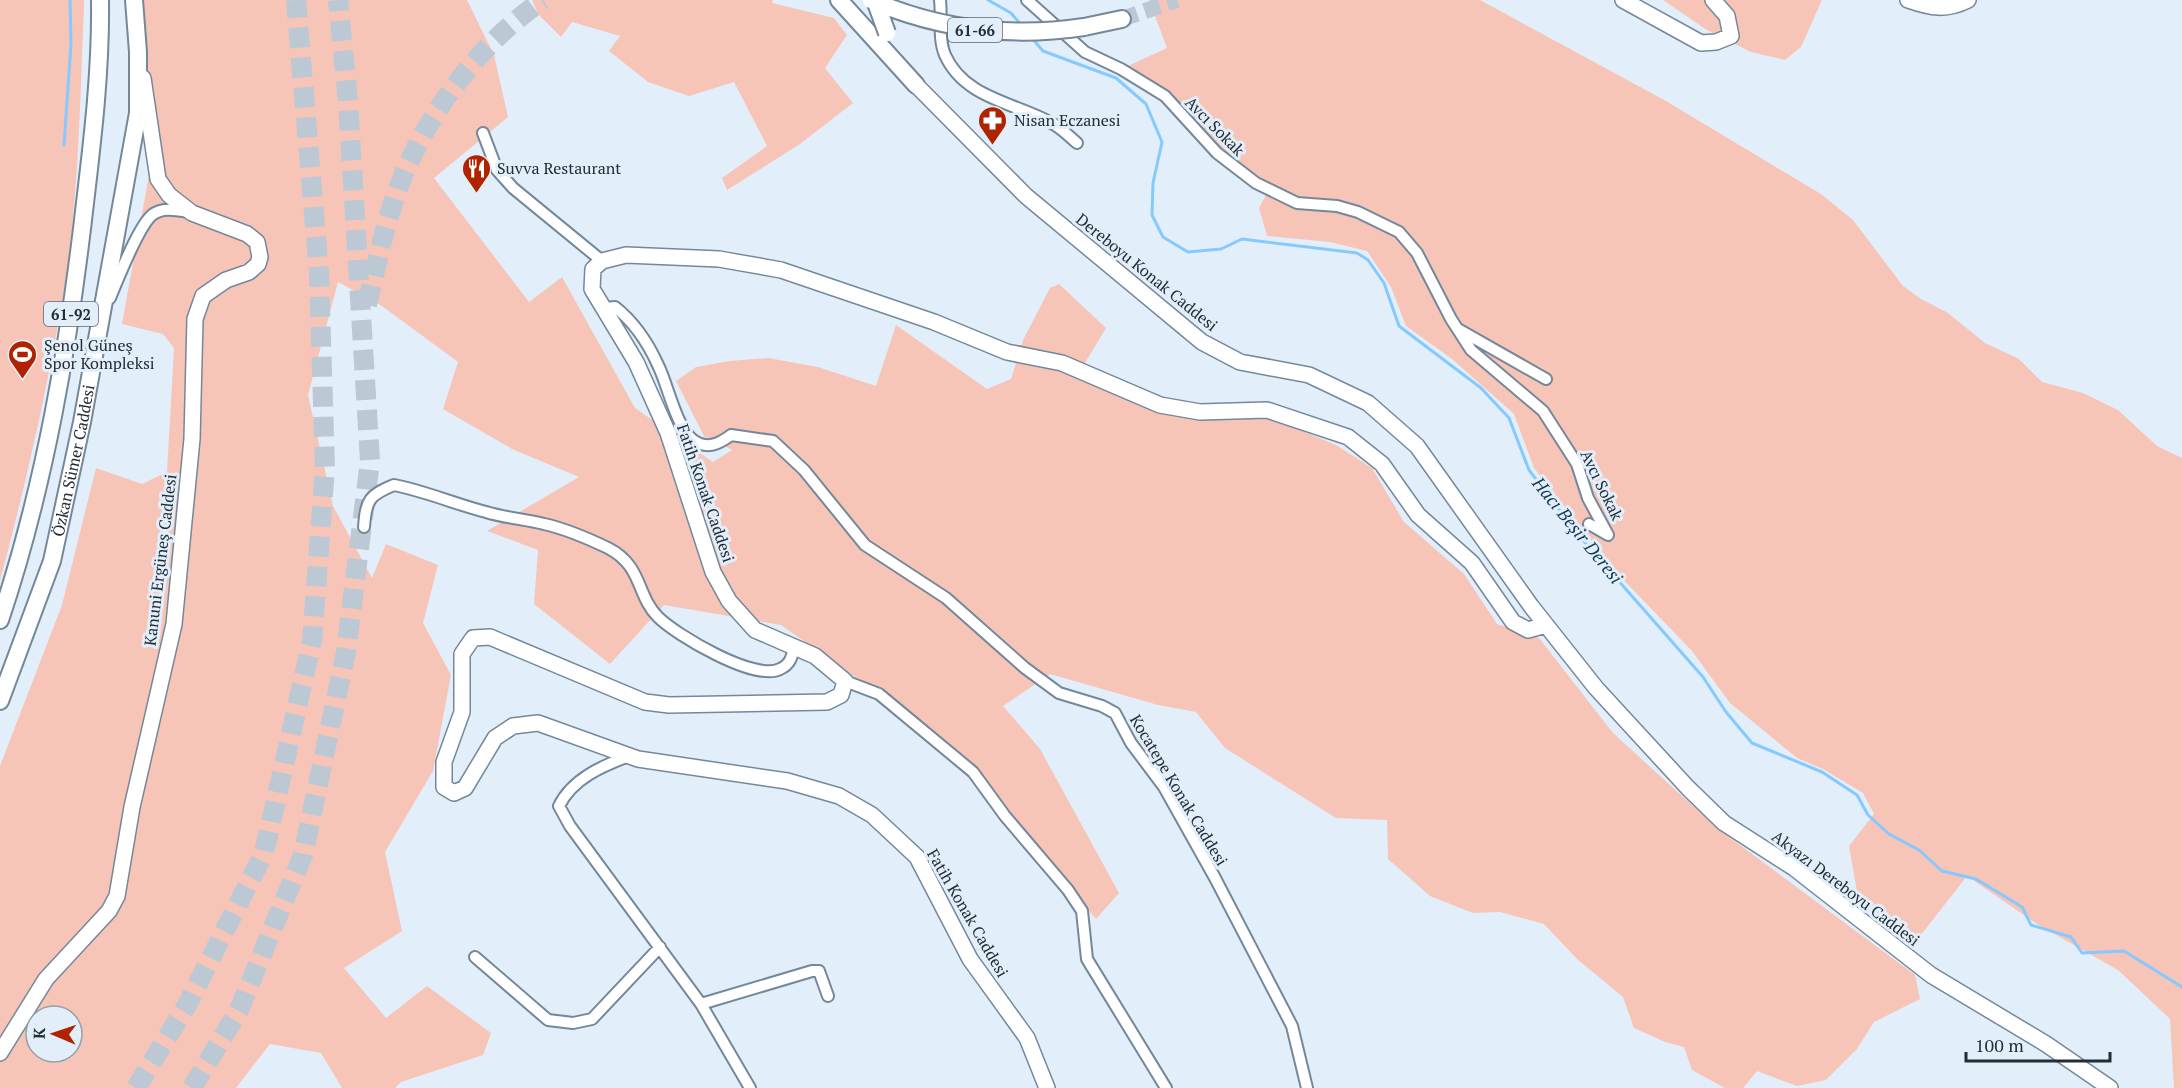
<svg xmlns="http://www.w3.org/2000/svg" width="2182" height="1088" viewBox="0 0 2182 1088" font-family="'PT Serif',serif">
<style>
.green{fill:#f7c4b8;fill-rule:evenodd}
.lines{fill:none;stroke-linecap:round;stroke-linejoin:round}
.stream{stroke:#85c9fe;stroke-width:3}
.primary-tunnel{stroke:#bcc8d3;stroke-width:16;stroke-dasharray:16 8;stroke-linecap:butt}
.highway-tunnel{stroke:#bcc8d3;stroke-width:20;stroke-dasharray:20 10;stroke-linecap:butt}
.street-casing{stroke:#748899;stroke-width:14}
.secondary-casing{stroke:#748899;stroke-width:18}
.primary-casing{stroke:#748899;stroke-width:20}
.street{stroke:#fff;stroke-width:10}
.secondary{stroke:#fff;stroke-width:15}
.primary{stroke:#fff;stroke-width:16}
.primary-bridge-casing{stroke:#748899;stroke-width:20;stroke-linecap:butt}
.primary-bridge{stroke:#fff;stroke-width:16}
.labels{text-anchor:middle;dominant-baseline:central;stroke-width:6;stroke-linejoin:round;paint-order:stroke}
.shield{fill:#e2effb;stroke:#5d6770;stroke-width:1.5}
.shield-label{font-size:15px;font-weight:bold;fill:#242d34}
.poi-label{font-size:16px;fill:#242d34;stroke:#e2effb;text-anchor:start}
.street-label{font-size:16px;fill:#242d34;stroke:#e2effb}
.water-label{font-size:18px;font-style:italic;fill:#153a54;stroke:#e2effb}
</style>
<rect width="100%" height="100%" fill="#e2effb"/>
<path class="green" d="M0,0H84V6C80,99 79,192 65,283C49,383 26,483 0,581Z
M140,0H467L494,55L508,117L434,178L529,302L562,277L635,408L713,462L732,450L704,436L676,381L696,367L730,361L768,358L818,367L876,386L896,325L987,389L1011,379L1023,340L1050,288L1059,284L1106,328L1076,378L1156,413L1206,419H1273L1336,445L1372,468L1404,522L1464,574L1497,624L1539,638L1613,733L1717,828L1915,975L1920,999L1874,1022L1857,1049L1826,1080L1797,1086L1757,1071L1743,1088H1725L1692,1070L1684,1047L1665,1042L1634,1028L1623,997L1577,959L1544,924L1500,912L1473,913L1430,896L1388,859L1387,820L1336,818L1225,748L1196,712L1158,705L1050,674L1003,706L1040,749L1119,893L1096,919L972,772L880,694L781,625L664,605L610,664L534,604L538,550L487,531L579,477L512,449L443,409L458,362L382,306L338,282L308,395L333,506L372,578L386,544L438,565L423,623L451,675L433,771L385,852L402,931L344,968L386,1018L427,986L491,1033L483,1055L401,1082L395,1088H342L321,1053L270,1044L236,1088H0V766L62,605L96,468L142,484L167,472L174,348L163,334L122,324L157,131L143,54ZM36,1016H72V1052H36Z
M532,0H773L772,3L834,18L847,35L825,68L853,103L800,144L727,190L722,178L767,146L734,82L689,96L648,82L609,51L620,36L572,22L561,37L538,14Z
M1149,0H1480L1666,101L1821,194L1853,220L1903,286L1921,299L1948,313L1985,343L2019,359L2042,382L2083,393L2118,410L2157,446L2182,458V1088H2174L2170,1019L2118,970L2037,924L1967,876L1913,945L1859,903L1849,846L1874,814L1863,793L1823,769L1797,758L1730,703L1692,651L1615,571L1534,468L1514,414L1452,359L1406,326L1391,287L1367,251L1330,242L1267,236L1259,208L1266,195L1264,185L1217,149L1166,93L1128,66L1167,48Z
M1663,0H1822L1801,47L1785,60L1751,52L1707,30Z"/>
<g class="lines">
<path class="stream" d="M988,0L1011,13L1022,26
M1032,38L1043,51L1116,78L1146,104L1162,142L1153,183L1152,215L1163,237L1188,252L1221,249L1242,239L1357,253L1368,260L1384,283L1399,326L1481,388L1509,418L1529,470L1580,537L1703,677L1726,712L1752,743L1822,772L1857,795L1868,815L1889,834L1919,850L1942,871L1976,879L2022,907L2031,925L2071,937L2082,953L2124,951L2182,987
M64,145L71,44L70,0"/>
<path class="primary-tunnel" d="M1122,19L1177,0"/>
<path class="highway-tunnel" d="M367,305C378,259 387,212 406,169C435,103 484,40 543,0
M136,1088L187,1005L264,853L312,641L325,468L319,273L296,0
M192,1088L239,1010L303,855L346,652L370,461L348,102L338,0"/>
<defs>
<path id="street" d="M940,0C942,17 938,39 945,55C965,100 1019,103 1055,125C1063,130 1070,137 1077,143
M1027,0L1085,52L1121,69L1165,96L1217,153L1256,183L1297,203L1337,206L1358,212L1399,232L1417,253L1451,319L1471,350L1543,411L1577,464L1588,498L1608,535L1589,524
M483,133L497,170L513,188L602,261
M110,298C118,279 138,227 152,215C162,207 176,210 188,212
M605,308L615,307C634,322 648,343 658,365C668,385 676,427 693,440C707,450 719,444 731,435L773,441L804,470L865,545L946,598L1025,668L1059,693L1102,706L1115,713L1131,743L1164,787L1215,878L1292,1026L1307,1088
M1458,329L1546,379
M364,527C366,500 369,495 394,485C425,491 455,504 486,512C505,518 525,519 544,524C567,529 587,538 608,548C643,566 636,595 658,617C676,635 755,682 780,669C790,665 792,657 794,647
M845,681L879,694L973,772L1005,816L1068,890L1082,911L1087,959L1166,1088
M629,756C602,766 572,779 559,806L570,826L701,1004L750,1088
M475,957L548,1020L573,1023L592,1019L660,947
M701,1004L812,971H819L828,996"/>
<path id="secondary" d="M1623,0L1701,43L1716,42L1731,36L1727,16L1713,0
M1908,0C1931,8 1946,11 1968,0
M916,85L1026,196L1202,342L1240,362L1309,375L1368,403L1417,446L1531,606L1596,688L1688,788L1724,823L1794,868L1931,975L2046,1044L2110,1088
M0,1053L46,979L109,911L117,896L132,807L174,624L192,439L195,319L203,296L226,280L249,272L258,264L260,257L257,242L247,234L192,213L169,195L158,179L143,78
M1047,1088L1027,1038L970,959L917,857L872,815L839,796L787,781L638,759L538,723L513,726L495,738L465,788L454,793L444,787V762L462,712V654L473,638L490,637L645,702L669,705L827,702L841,695L845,681L815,656L755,630L729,601L713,572L668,433L636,362L592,289L593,269L602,261L626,255L719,259L781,270L934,322L1007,352L1062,363L1160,405L1200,412L1267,410L1348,437L1382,464L1418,515L1472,563L1513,622L1528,630L1546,625"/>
<g id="primary">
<path d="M839,0L916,85"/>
<path d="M1084,27L1122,19"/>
<path d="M0,620C45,486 69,344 85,203C93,136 101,68 100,0"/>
<path id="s1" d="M0,701L52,561L82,422L138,113V52L134,0"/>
</g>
</defs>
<use href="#street" class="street-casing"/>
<use href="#secondary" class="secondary-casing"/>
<use href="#primary" class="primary-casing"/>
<use href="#street" class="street"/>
<use href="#secondary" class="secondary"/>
<use href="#primary" class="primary"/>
<defs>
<path id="primary-bridge" d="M871,0C940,30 1010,38 1084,27
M875,0L887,33"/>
</defs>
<use href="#primary-bridge" class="primary-bridge-casing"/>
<use href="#primary-bridge" class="primary-bridge"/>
</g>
<defs>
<symbol id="pharmacy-pin" viewBox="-11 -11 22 30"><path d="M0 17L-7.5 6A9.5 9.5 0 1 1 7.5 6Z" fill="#b02300" stroke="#e2effb"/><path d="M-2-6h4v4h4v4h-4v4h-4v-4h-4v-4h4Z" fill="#fff"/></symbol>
<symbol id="restaurant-pin" viewBox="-11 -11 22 30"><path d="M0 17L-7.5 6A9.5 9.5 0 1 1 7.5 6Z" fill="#b02300" stroke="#e2effb"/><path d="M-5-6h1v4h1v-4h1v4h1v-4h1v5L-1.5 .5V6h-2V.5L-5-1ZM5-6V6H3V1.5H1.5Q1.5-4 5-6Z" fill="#fff"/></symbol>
<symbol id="stadium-pin" viewBox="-11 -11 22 30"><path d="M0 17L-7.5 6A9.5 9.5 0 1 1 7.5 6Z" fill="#b02300" stroke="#e2effb"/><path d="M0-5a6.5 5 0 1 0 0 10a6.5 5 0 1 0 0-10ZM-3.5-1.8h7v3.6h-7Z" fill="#fff"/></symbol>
</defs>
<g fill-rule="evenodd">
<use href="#pharmacy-pin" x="976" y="104" width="33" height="45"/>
<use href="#restaurant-pin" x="460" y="152" width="33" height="45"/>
<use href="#stadium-pin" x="6" y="338" width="33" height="45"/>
</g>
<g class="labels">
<g class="shield">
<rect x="948" y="18" width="54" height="24" rx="4.5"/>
<rect x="44" y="302" width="54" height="24" rx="4.5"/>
</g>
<g class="shield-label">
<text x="975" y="30">61-66</text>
<text x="71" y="314">61-92</text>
</g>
<g class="poi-label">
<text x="1014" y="120">Nisan Eczanesi</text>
<text x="497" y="168">Suvva Restaurant</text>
<text x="44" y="345">Şenol Güneş<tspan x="44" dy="18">Spor Kompleksi</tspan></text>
</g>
<g class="street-label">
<text transform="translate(1215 126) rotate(45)">Avcı Sokak</text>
<text transform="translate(1147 272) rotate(39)">Dereboyu Konak Caddesi</text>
<text stroke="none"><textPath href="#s1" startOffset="252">Özkan Sümer Caddesi</textPath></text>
<text transform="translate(1602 485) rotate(64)">Avcı Sokak</text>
<text transform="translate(706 493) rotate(71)">Fatih Konak Caddesi</text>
<text transform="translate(160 560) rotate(-83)">Kanuni Ergüneş Caddesi</text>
<text transform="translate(1179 790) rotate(59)">Kocatepe Konak Caddesi</text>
<text transform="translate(1846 888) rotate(37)">Akyazı Dereboyu Caddesi</text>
<text transform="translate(968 913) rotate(60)">Fatih Konak Caddesi</text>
</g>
<g class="water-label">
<text transform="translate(1578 530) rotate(51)">Hacı Beşir Deresi</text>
</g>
</g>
<g transform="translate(54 1034) rotate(272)"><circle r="28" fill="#e2effb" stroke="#96a1ab" stroke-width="1.5"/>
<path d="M0-4.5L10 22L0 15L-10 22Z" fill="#b02300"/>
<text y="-9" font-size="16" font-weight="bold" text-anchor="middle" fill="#242d34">K</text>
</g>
<path d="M1966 1052v9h144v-9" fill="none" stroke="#242d34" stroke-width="3"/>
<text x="1975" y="1052" font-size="18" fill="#242d34" stroke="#e2effb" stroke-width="4.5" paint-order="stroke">100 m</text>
</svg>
